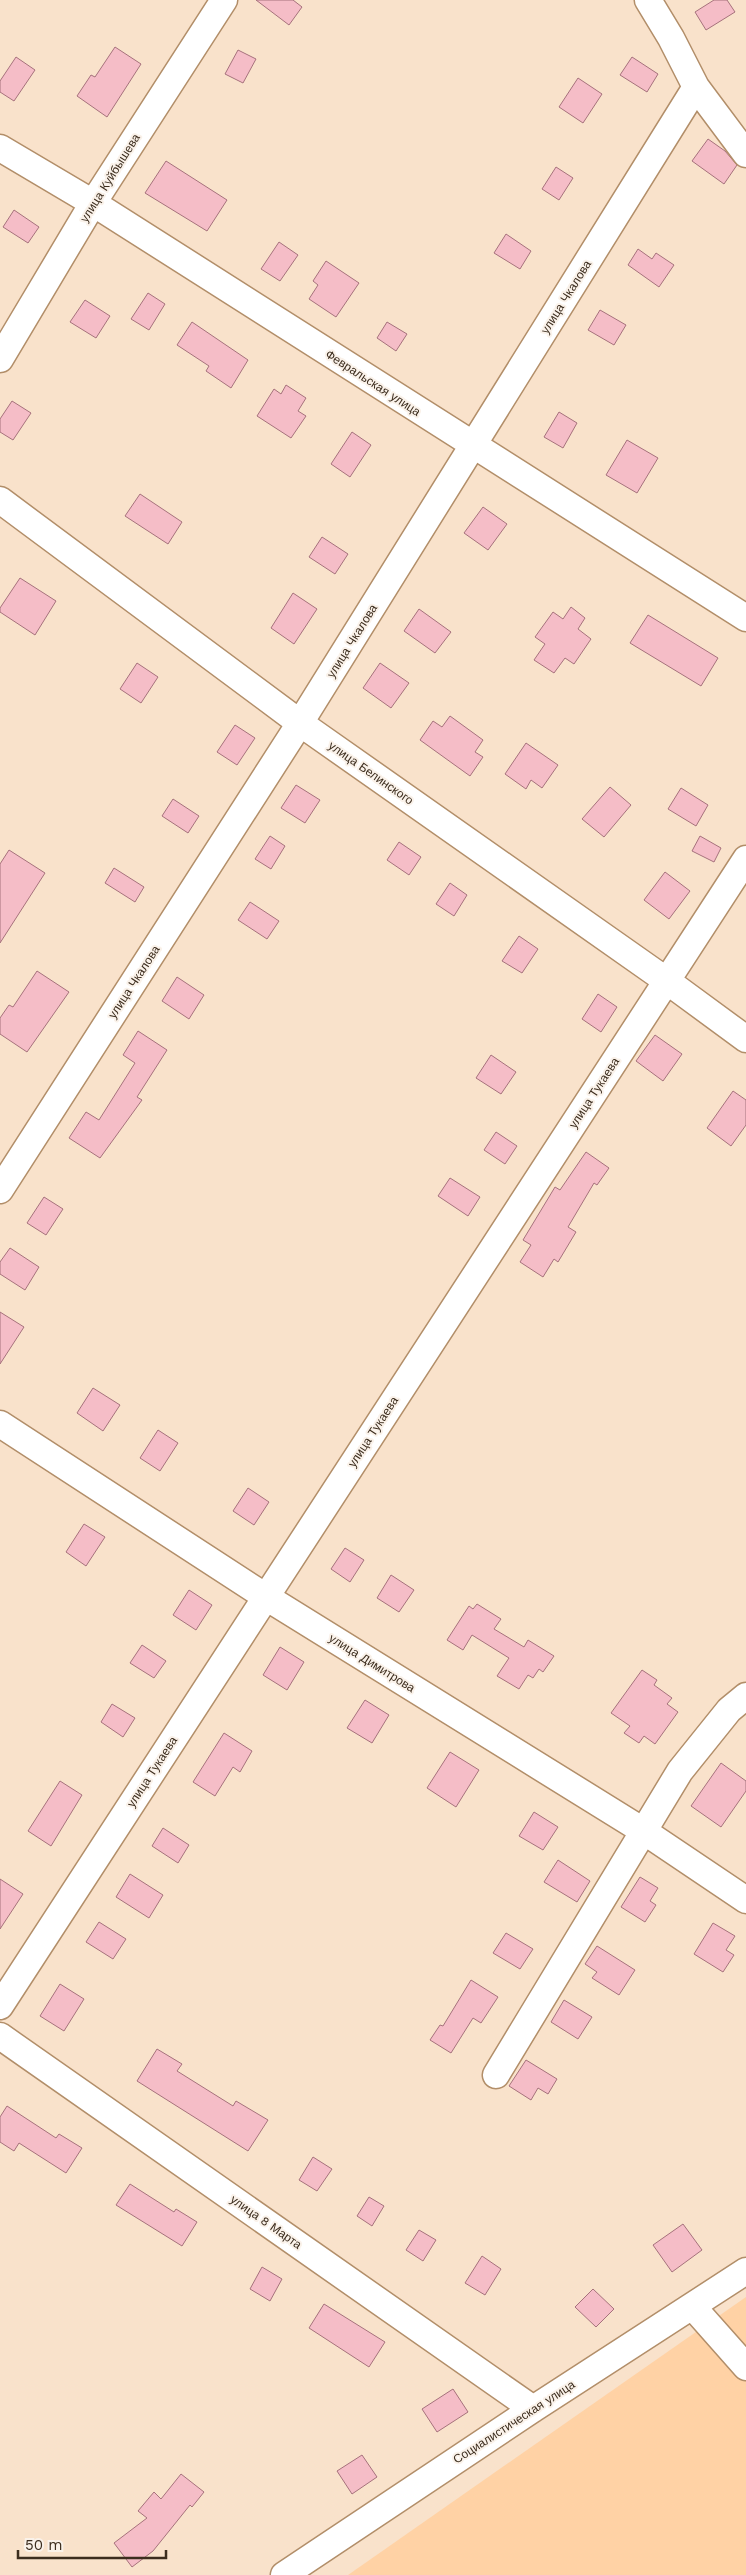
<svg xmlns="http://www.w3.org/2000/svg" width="746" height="2575" viewBox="0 0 746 2575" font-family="'Work Sans',sans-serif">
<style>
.built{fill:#ffd2a5}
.building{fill:#f5bdc7;stroke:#a6727c}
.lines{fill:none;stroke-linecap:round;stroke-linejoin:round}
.minor-casing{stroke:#b28e69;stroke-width:29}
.minor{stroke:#fff;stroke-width:26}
.labels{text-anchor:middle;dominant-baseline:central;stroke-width:4;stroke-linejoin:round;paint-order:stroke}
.street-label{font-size:12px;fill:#3c2d1e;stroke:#faf2ea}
</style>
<rect width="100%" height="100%" fill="#f9e2cb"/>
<path class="built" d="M746,2297V2575H348Z"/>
<path class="building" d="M256,0H293L302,7L289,25Z
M714,0H727L735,12L706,30L695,12Z
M115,47L141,64L107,117L77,96L91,75L95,77Z
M238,50L256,59L243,83L225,74Z
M16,57L35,70L14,101L0,92V81Z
M632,57L658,74L647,92L620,75Z
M578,78L602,94L583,123L559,107Z
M708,139L725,151L737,165L724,184L692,161Z
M166,161L227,200L207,231L145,193Z
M556,167L573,178L559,200L542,189Z
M14,210L39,227L28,243L3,227Z
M506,234L531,251L520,269L494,253Z
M279,242L298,255L280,281L261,269Z
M638,249L652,259L656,253L674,265L659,287L628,265Z
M326,261L359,283L336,317L309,299L318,285L313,281Z
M148,293L165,304L149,330L131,319Z
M85,300L110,316L96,338L70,322Z
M600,310L626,325L614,345L588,330Z
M192,322L248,360L231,388L206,371L209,366L177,345Z
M387,322L407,334L396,351L377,338Z
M286,385L306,398L298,411L306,416L291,438L257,416L274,389L281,394Z
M12,401L31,413L13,440L0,432V419Z
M559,412L577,423L563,448L544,437Z
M352,432L371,445L350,477L331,464Z
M627,440L658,458L637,493L606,475Z
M140,494L182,522L168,544L125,516Z
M483,507L507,524L488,550L464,533Z
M322,537L348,554L335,574L309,557Z
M20,578L56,601L35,635L0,612V608Z
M293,593L317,609L294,644L271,628Z
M571,607L585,618L578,629L591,639L574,664L565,658L554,673L534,660L545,644L535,637L553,612L563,619Z
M419,609L451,632L435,653L404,631Z
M648,615L718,658L701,686L630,643Z
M137,663L158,677L141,703L120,689Z
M380,663L409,683L391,708L363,688Z
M450,716L483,740L475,752L483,757L470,776L420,740L433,721L442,727Z
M235,725L255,738L237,765L217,752Z
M526,743L558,765L542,788L531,780L526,789L505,774Z
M296,785L320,800L305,823L281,808Z
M610,787L631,805L604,837L582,819Z
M681,788L708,805L696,826L668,809Z
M173,799L199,816L188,833L162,816Z
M270,836L285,846L271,869L255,859Z
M700,836L721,848L714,862L692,851Z
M399,842L421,857L409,875L387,860Z
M9,850L45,873L0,943V864Z
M114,868L144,887L135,902L105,883Z
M665,872L690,891L669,919L644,900Z
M450,883L467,895L454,916L436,904Z
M250,902L279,921L267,939L238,920Z
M519,936L538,949L522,973L502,961Z
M37,971L69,992L27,1052L0,1034V1018L9,1005L13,1007Z
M177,977L204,995L189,1019L162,1001Z
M598,994L617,1007L601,1032L582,1019Z
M138,1031L167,1050L137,1097L142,1100L100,1158L69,1138L86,1112L99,1120L135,1063L123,1055Z
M655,1035L682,1054L663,1081L636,1061Z
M491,1055L516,1072L501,1094L476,1078Z
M733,1091L746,1100V1125L731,1146L707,1128Z
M496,1132L517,1146L505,1164L484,1150Z
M586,1152L609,1168L597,1185L594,1183L568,1227L576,1232L558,1262L554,1259L543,1277L520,1262L531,1245L523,1240L555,1187L560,1190Z
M450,1178L480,1197L468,1216L438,1196Z
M44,1197L63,1209L46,1235L27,1223Z
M10,1248L39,1267L25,1290L0,1274V1262Z
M0,1312L24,1327L0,1364Z
M93,1388L120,1405L103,1431L77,1413Z
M158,1430L178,1443L160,1471L140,1458Z
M248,1488L269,1502L254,1525L233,1511Z
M84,1524L105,1537L86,1566L66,1552Z
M345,1548L364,1560L350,1582L331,1569Z
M391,1575L414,1590L399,1612L377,1598Z
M189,1590L212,1605L196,1630L173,1615Z
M477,1604L501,1619L494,1629L524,1647L528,1640L554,1656L543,1672L539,1669L533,1678L528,1675L519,1689L497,1676L509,1658L472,1635L463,1650L447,1640L469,1606L473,1609Z
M142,1645L166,1661L154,1678L130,1663Z
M280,1647L304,1662L287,1690L263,1675Z
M642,1670L657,1680L654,1685L672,1698L667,1704L678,1712L655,1744L644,1736L639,1743L624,1733L630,1726L611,1713Z
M365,1700L389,1715L372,1743L347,1728Z
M112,1704L135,1718L123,1737L101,1722Z
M224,1733L252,1751L240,1772L233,1767L215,1796L193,1782Z
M450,1752L479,1770L456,1807L427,1788Z
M721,1763L746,1781V1791L721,1827L691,1806Z
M60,1781L82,1795L51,1846L28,1831Z
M534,1812L558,1827L543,1850L519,1836Z
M163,1828L189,1845L178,1863L152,1846Z
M558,1860L590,1881L577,1902L544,1882Z
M130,1874L163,1895L149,1918L116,1897Z
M640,1877L658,1888L650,1901L656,1905L645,1922L621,1907Z
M0,1879L23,1894L0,1929Z
M99,1922L126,1939L113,1959L86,1942Z
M713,1923L735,1936L726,1950L734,1955L723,1972L694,1954Z
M506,1933L533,1949L520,1969L493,1953Z
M597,1946L635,1970L619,1995L592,1978L597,1972L585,1964Z
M471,1980L498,1997L481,2023L473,2018L451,2053L430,2040L440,2025L443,2026Z
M60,1984L84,1999L64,2031L40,2016Z
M564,2000L592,2017L578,2039L551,2022Z
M157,2049L182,2064L177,2071L233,2106L236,2101L268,2120L248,2151L137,2081Z
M526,2060L557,2079L548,2094L538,2088L531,2100L509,2086Z
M7,2106L56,2138L59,2134L82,2148L66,2173L19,2143L14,2151L0,2142V2117Z
M313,2157L332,2169L317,2191L299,2180Z
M130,2184L174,2212L176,2209L197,2222L182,2246L116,2205Z
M369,2197L384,2206L372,2226L357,2216Z
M683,2224L702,2250L672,2272L653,2245Z
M419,2230L436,2240L423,2261L406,2250Z
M482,2256L501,2269L485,2295L465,2283Z
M262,2267L282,2279L270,2301L250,2289Z
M593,2289L614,2309L596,2327L575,2307Z
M324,2304L385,2342L369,2367L309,2328Z
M453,2389L468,2412L437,2432L422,2409Z
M362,2455L377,2477L352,2494L337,2471Z
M181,2474L204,2492L192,2507L190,2505L153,2551L132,2567L114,2543L147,2518L138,2511L154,2492L161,2499Z"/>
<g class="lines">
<defs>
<path id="minor" d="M648,0L671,38L696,87L746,154
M0,148L93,203L746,618
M0,359L93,203L224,0
M0,500L300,723L667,981L746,1039
M0,1190L300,723L696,87
M0,1424L266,1597L645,1832L746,1900
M0,2006L746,859
M0,2036L533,2409
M496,2075L680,1771L729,1710L746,1696
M693,2307L746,2367
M284,2575L533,2409L746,2271"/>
</defs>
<use href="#minor" class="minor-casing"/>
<use href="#minor" class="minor"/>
</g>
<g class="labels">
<g class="street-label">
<text transform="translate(110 178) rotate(-58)">улица Куйбышева</text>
<text transform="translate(566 297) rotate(-58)">улица Чкалова</text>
<text transform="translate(373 383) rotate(33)">Февральская улица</text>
<text transform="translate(352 641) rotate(-58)">улица Чкалова</text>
<text transform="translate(371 773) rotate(35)">улица Белинского</text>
<text transform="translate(134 982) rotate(-57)">улица Чкалова</text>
<text transform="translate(594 1093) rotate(-57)">улица Тукаева</text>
<text transform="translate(373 1432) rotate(-57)">улица Тукаева</text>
<text transform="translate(372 1663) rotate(32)">улица Димитрова</text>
<text transform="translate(152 1772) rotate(-57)">улица Тукаева</text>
<text transform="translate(266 2222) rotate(35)">улица 8 Марта</text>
<text transform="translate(514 2422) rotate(-33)">Социалистическая улица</text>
</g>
</g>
<path d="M18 2550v8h148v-8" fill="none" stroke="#3c2d1e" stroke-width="2.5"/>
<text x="25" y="2550" font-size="15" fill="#3c2d1e" stroke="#faf2ea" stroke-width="4" paint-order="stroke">50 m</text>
</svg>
